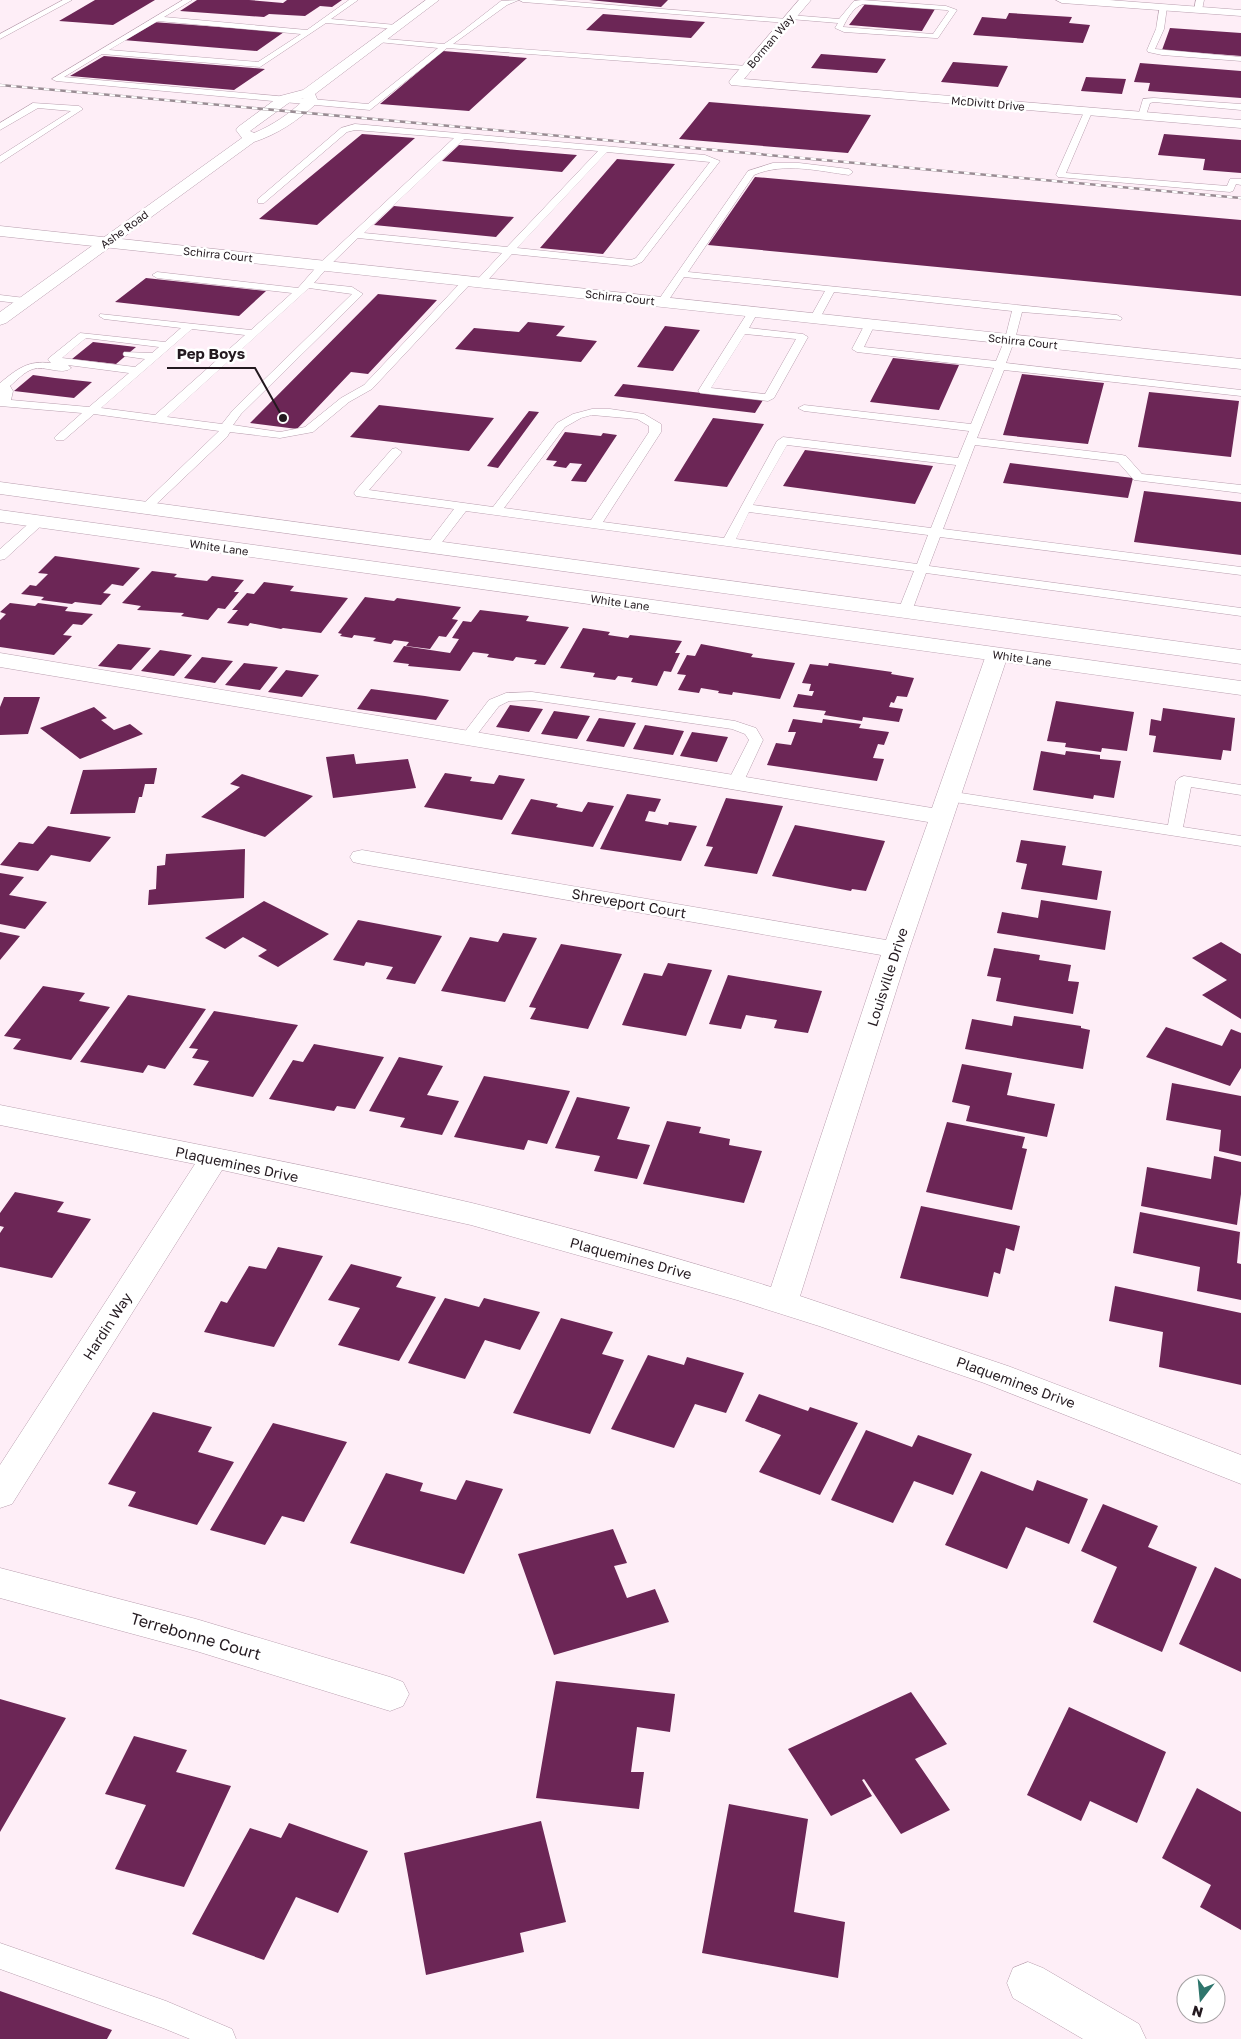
<svg xmlns="http://www.w3.org/2000/svg" width="1241" height="2039" viewBox="0 0 1241 2039" font-family="'Golos Text',sans-serif">
<style>
.building{fill:#6c2656}
.lines{fill:none;stroke-linecap:round;stroke-linejoin:round}
.lane-casing{stroke:#b99faf;stroke-width:1}
.street-casing{stroke:#b99faf;stroke-width:1}
.secondary-casing{stroke:#b99faf;stroke-width:1}
.lane{fill:#fff;fill-rule:evenodd}
.street{fill:#fff;fill-rule:evenodd}
.secondary{fill:#fff;fill-rule:evenodd}
.rail-casing{stroke:#998c93;stroke-width:2.5}
.rail{stroke:#fff;stroke-width:2;stroke-dasharray:5.5;stroke-linecap:butt}
.labels{text-anchor:middle;dominant-baseline:central;stroke-width:5;stroke-linejoin:round;paint-order:stroke}
.far-street-label{font-size:11px;fill:#23191f;stroke:#fff}
.street-label{font-size:14px;fill:#23191f;stroke:#fff}
.near-street-label{font-size:16px;fill:#23191f;stroke:#fff}
.leader{fill:none;stroke:#23191f;stroke-width:2}
.callout-dot{fill:#23191f;stroke:#fff;stroke-width:2}
.callout-label{font-size:15px;text-anchor:middle;font-weight:bold;fill:#23191f;stroke:#fff;stroke-width:5;stroke-linejoin:round;paint-order:stroke}
</style>
<rect width="100%" height="100%" fill="#feeef7"/>
<path class="building" d="M95,0H155L113,25L59,21Z
M197,0H249L283,3L287,0H342L332,7L320,6L305,16L269,14L264,17L180,11Z
M589,0H668L661,7Z
M865,4L935,9L922,31L849,25Z
M1009,13L1072,17L1069,23L1090,25L1083,43L973,35L982,17L1006,19Z
M603,14L705,22L691,38L586,30Z
M153,22L284,32L257,51L123,40Z
M1170,28L1241,33V56L1162,50Z
M443,51L527,58L469,111L380,104Z
M821,54L886,59L877,73L811,68Z
M104,56L265,69L234,90L70,76Z
M953,62L1008,66L998,87L941,82Z
M1140,63L1241,71V98L1148,91L1150,83L1134,82Z
M1086,77L1126,79L1122,94L1081,91Z
M709,102L871,115L848,153L679,139Z
M362,134L415,138L317,225L259,219Z
M1164,134L1241,140V173L1203,170L1205,159L1158,155Z
M459,145L577,155L562,172L442,161Z
M617,159L675,164L603,254L540,248Z
M755,177L1241,220V296L708,245Z
M394,206L514,217L496,237L374,225Z
M146,278L266,291L239,316L115,302Z
M378,294L437,300L368,374L351,372L297,429L250,423Z
M528,322L565,326L556,336L597,341L581,362L455,349L474,328L519,332Z
M665,326L700,330L673,371L637,367Z
M93,342L136,347L116,364L72,359Z
M893,358L959,365L939,410L870,402Z
M1022,374L1104,383L1088,444L1003,435Z
M33,375L55,378L92,382L74,398L14,391Z
M623,384L763,400L755,413L614,396Z
M1149,392L1239,401L1231,457L1138,447Z
M379,405L494,418L469,451L350,437Z
M529,411L539,412L498,468L487,466Z
M713,418L764,424L727,487L674,481Z
M565,432L601,436L603,433L617,435L586,482L571,481L582,464L570,463L566,468L553,466L557,461L546,460Z
M805,450L933,466L915,504L783,486Z
M1010,463L1133,478L1128,498L1003,483Z
M1144,491L1241,502V555L1134,542Z
M55,556L140,568L123,586L112,584L103,593L111,594L101,605L75,602L72,604L41,600L44,597L21,594L30,585L36,586L48,574L38,573Z
M152,571L177,574L174,577L207,581L212,576L244,580L234,592H239L225,609L218,608L208,620L181,616L184,613L137,610L141,606L122,603Z
M264,582L294,586L290,591L348,598L321,633L283,628L281,629L250,623L248,626L227,623L238,610H232L247,593L254,594Z
M365,597L394,601L397,598L461,607L452,619L458,620L446,637L439,636L430,649L406,646L409,642L394,640L391,644L373,641L376,638L354,635L352,638L340,636L342,634L338,633Z
M10,603L35,606L38,603L68,607L65,611L93,614L82,625L73,624L63,635L72,636L54,655L0,647V620L6,614L0,612Z
M480,610L529,616L526,621L569,627L545,665L534,664L537,660L516,657L513,661L487,657L489,654L473,652L460,671L408,666L409,664L393,662L404,646L450,653L459,639L452,638L463,621L471,622Z
M583,628L610,632L608,635L628,638L630,635L682,641L675,653H680L671,672L664,671L657,686L631,682L633,678L618,676L615,680L593,677L595,673L560,668Z
M118,644L151,648L131,670L98,666Z
M701,644L753,654L751,657L795,663L780,699L733,692L732,695L718,693L719,691L701,688L699,693L678,690L686,675L677,674L687,655L695,656Z
M160,650L192,655L174,676L141,671Z
M202,657L233,661L215,683L184,678Z
M244,663L278,667L260,690L225,685Z
M829,663L892,672L891,674L914,678L907,697L897,696L894,703L891,702L889,707L903,709L899,722L863,717L862,721L824,715L826,711L793,707L798,694L812,696L814,691H809L811,684L802,683L810,664L828,666Z
M286,670L319,675L302,697L268,692Z
M371,689L425,696L449,700L436,720L357,709Z
M4,697H40L28,734L0,735V707Z
M1056,701L1134,712L1127,751L1102,748L1101,752L1065,747L1066,743L1047,741Z
M510,705L543,709L529,732L496,727Z
M94,707L107,718L101,720L114,730L130,724L143,734L80,759L40,728Z
M1163,708L1235,718L1231,751L1223,750L1221,760L1153,752L1156,736L1149,735L1151,719L1161,721Z
M554,711L590,716L577,739L541,734Z
M599,718L636,723L624,747L586,741Z
M793,719L822,723L823,719L861,724L859,728L889,732L884,745L878,744L873,758L884,759L877,781L767,765L776,743L791,745L796,732H788Z
M645,725L684,731L673,755L633,749Z
M692,732L728,737L717,762L680,756Z
M1041,751L1065,755L1066,751L1100,755V759L1121,761L1114,798L1094,795L1093,799L1033,790Z
M354,754L356,764L408,759L416,788L333,798L326,757Z
M157,768L154,784H145L142,797H139L135,813L70,814L83,770Z
M445,773L472,777L470,781L494,784L499,775L525,779L502,820L424,807Z
M242,774L313,796L265,837L201,817L240,787L230,784Z
M627,794L661,799L655,812L649,811L645,821L668,825L669,822L697,826L681,861L600,849Z
M726,798L783,806L757,874L704,866L713,847L706,846Z
M531,799L558,804L556,807L582,812L588,802L614,806L593,847L511,834Z
M795,825L885,841L866,891L852,889L851,891L772,876Z
M48,826L111,837L90,862L51,855L38,871L0,865L19,842L33,844Z
M1021,840L1066,846L1062,865L1102,871L1097,900L1021,889L1027,864L1016,862Z
M245,849L244,898L148,905L149,890L156,889L157,866L165,865L166,854Z
M0,873L24,877L9,895L47,902L25,929L0,924Z
M1041,900L1111,911L1105,950L997,933L1002,912L1038,918Z
M264,901L329,934L278,967L258,956L267,950L243,937L225,949L205,938Z
M358,920L442,936L415,984L386,979L393,967L366,962L364,966L333,960Z
M0,932L20,936L0,960Z
M503,933L537,938L505,1002L441,991L470,937L498,942Z
M1221,942L1241,954V1019L1202,995L1227,980L1192,958Z
M561,944L622,954L588,1029L530,1019L536,1008L529,1007Z
M994,948L1040,955L1039,960L1071,965L1068,981L1079,982L1073,1014L996,1001L1001,978L987,976Z
M668,963L712,970L686,1036L622,1025L644,973L662,976Z
M728,975L822,991L808,1033L774,1028L777,1020L746,1015L741,1029L709,1024Z
M43,986L85,993L79,1001L110,1007L71,1060L13,1049L21,1039L4,1036Z
M128,995L206,1009L165,1069L148,1065L143,1073L80,1062Z
M214,1011L298,1025L253,1097L193,1085L209,1061L192,1058L198,1049L189,1048Z
M1014,1016L1081,1026V1028L1090,1030L1083,1069L965,1049L972,1019L1012,1026Z
M1166,1027L1222,1046L1231,1029L1241,1033V1068L1230,1086L1146,1057Z
M314,1044L384,1057L355,1109L337,1106L334,1111L269,1099L293,1060L303,1062Z
M399,1057L443,1066L427,1095L459,1101L442,1135L400,1127L405,1118L369,1111Z
M962,1064L1012,1073L1007,1095L1055,1104L1047,1137L966,1121L970,1106L952,1102Z
M484,1076L570,1091L547,1144L528,1140L524,1150L454,1137Z
M1172,1083L1241,1096V1156L1219,1151L1221,1130L1166,1120Z
M577,1097L630,1107L617,1139L650,1145L637,1179L594,1171L600,1156L555,1148Z
M667,1121L701,1127L699,1133L730,1139L729,1145L762,1151L744,1203L643,1184Z
M947,1122L1025,1137L1022,1148L1027,1149L1012,1210L926,1192Z
M1214,1156L1241,1162V1194L1237,1225L1141,1206L1147,1167L1211,1179Z
M15,1192L64,1202L57,1212L91,1219L52,1278L0,1267V1233L4,1227L0,1226V1213Z
M921,1206L1020,1226L1014,1251L1006,1248L1000,1274L994,1272L988,1297L900,1278Z
M1140,1212L1240,1232L1237,1263L1241,1264V1300L1197,1291L1200,1267L1133,1253Z
M278,1247L323,1256L274,1347L204,1332L221,1301L227,1303L249,1266L266,1269Z
M351,1264L402,1277L396,1287L436,1297L399,1361L338,1345L360,1308L328,1300Z
M1115,1286L1241,1313V1385L1159,1367L1163,1332L1109,1321Z
M445,1298L479,1307L484,1298L540,1312L520,1350L485,1340L465,1379L408,1363Z
M561,1318L613,1332L602,1354L624,1360L590,1434L513,1413Z
M648,1355L684,1365L687,1357L744,1373L726,1413L695,1404L674,1448L611,1429Z
M759,1394L808,1411L810,1407L858,1423L820,1495L759,1472L781,1435L745,1421Z
M153,1412L212,1427L198,1452L234,1462L197,1525L128,1506L136,1492L108,1484Z
M273,1423L347,1442L304,1522L282,1516L265,1545L210,1530Z
M866,1430L912,1447L918,1435L972,1454L953,1495L914,1481L893,1523L831,1500Z
M981,1471L1033,1491L1037,1480L1088,1499L1069,1544L1026,1527L1007,1569L945,1545Z
M386,1473L423,1483L420,1491L456,1500L466,1480L503,1489L464,1574L350,1543Z
M1103,1504L1158,1526L1148,1547L1197,1567L1162,1652L1093,1622L1117,1567L1081,1551Z
M613,1529L627,1563L614,1566L627,1598L655,1589L669,1622L554,1655L518,1554Z
M1215,1567L1241,1579V1672L1179,1644Z
M556,1681L675,1694L670,1732L637,1727L631,1772H644L639,1809L536,1798Z
M911,1692L947,1744L915,1759L950,1810L901,1834L864,1779L862,1780L872,1796L831,1816L788,1749Z
M0,1699L66,1718L0,1832Z
M1069,1707L1166,1752L1137,1823L1090,1801L1081,1821L1027,1795Z
M134,1736L187,1750L176,1772L231,1786L184,1887L115,1869L146,1805L105,1794Z
M1197,1788L1241,1812V1930L1200,1907L1211,1885L1162,1858Z
M729,1804L808,1819L794,1912L845,1922L838,1978L702,1953Z
M541,1821L566,1922L520,1933L524,1952L426,1975L404,1853Z
M289,1823L368,1851L338,1913L296,1897L264,1960L192,1934L250,1828L281,1838Z
M0,1991L112,2030L107,2039H0Z"/>
<g class="lines">
<defs>
<path id="lane" d="M63,0H72L0,39V34Z
M183,0H192L164,17L307,30L349,0H358L331,19L396,25L400,27L396,29L326,23L260,67L102,54L64,77L368,104L438,48L378,42H375V38L444,44L460,33L501,1L519,0L507,5L453,44L747,66L751,68L747,70L447,48L370,110L56,81L52,79ZM158,21L301,34L258,62L109,50Z
M519,0H550L787,19L791,21L787,23L523,2Z
M862,0L946,6L957,10L938,38H935L844,32L835,28L838,23L790,19L786,17L790,15L839,19L854,1ZM863,4L946,10L949,11L933,34L843,27C847,19 853,7 863,4Z
M1196,0H1204L1202,10L1198,12L1194,10Z
M1160,5L1167,7L1164,29L1155,49L1241,57V61L1162,55L1148,52L1147,50L1156,29Z
M1154,98L1241,104V110L1154,102L1150,103L1145,118H1139L1138,116L1143,99Z
M33,103L79,106L83,109L0,163V156L71,111L38,108L0,130V123Z
M1088,109L1092,112L1066,173L1227,186L1230,179H1241V185L1236,184L1233,191L1230,192L1058,177L1056,175L1084,112Z
M355,124L705,155L720,161L642,262L632,266L512,254L484,284L480,285L475,282L502,253L358,238L327,268L314,283L352,287L363,294L241,414L233,425L280,432L305,427L341,398L364,385L464,279H472L473,281L372,389L349,402L313,432L280,438L230,432L227,437L149,511L145,512L139,508L219,431L94,414L64,440H56L54,438L56,436L82,413L0,406V383C17,369 28,360 51,363L48,360L49,358L80,333L165,342L181,328L104,319L99,316L100,314L251,330L292,293L157,278L152,275L157,272L298,288L319,264L454,138L355,130L347,132L264,203H258V199L341,128ZM464,139L598,151L507,247L364,233ZM607,152L710,162L636,258L631,260L517,248ZM309,288L352,294L233,410L222,424L167,417ZM192,329L245,335L155,415L101,408ZM86,338L159,347L152,353L124,352L123,354L124,356L145,359L135,367L62,358ZM68,365L129,373L89,407L11,400L13,391L10,386C17,380 24,372 33,369C44,365 63,376 71,368Z
M773,163H799L849,169L853,172L849,175C818,171 784,162 754,175L688,272L1117,315L1122,318L1121,320L1022,312L1015,339L1006,363L1241,390V396L1004,370L977,438L1122,455L1126,456L1142,474L1241,485V493L1134,480L1118,462L975,445L943,529L1241,567V575L940,537L929,566L1241,608V616L926,573L912,611L905,615L898,611L914,571L466,511L436,550L431,551L425,547L454,509L356,496L354,493L356,490L392,449L396,448L402,452L369,490L493,507L557,423L573,414L592,409H610L644,414L661,424V432L603,522L724,538L777,441L783,437L958,458L969,431L804,411L798,408L804,405L971,424L994,368L857,352L852,349L865,324L870,321L875,324L864,347L996,361L1005,339L1012,311L834,292L820,318L815,321L810,318L825,291L684,277L666,304H658L657,302L748,171ZM592,415L637,419L649,426V432L591,520L504,508L565,427L581,418ZM787,445L956,465L931,528L753,505ZM749,512L928,535L917,564L736,539Z
M0,295L25,298L30,301L25,304L0,301Z
M753,309L758,312L749,328L803,334L808,337L774,398L768,401L700,393L698,391L748,312ZM745,334L796,339L765,394L711,388Z
M39,517L43,518L45,521L43,524L5,559L0,560V549L35,518Z
M532,692L735,721L756,728L763,740L743,783L740,786H730L727,783L749,740L745,734L732,729L532,700L509,701L499,706L472,741H462L460,738L489,700L506,693Z
M1184,776L1241,785V795L1191,787L1183,827L1241,836V846L948,801L943,799L940,796L943,793L948,791L1168,825L1176,781L1179,778Z
M0,1943L166,2001L232,2029L236,2039H190L163,2028L0,1969Z"/>
<path id="street" d="M799,0H811L744,79L1241,120V128L731,85L729,82L731,79Z
M1056,0H1109L1241,10V16L1062,3Z
M0,226L1241,359V369L0,236Z
M997,648L1005,650L1008,655L909,950L800,1296L1008,1366L1241,1455V1484L984,1383L819,1326L737,1300L471,1225L222,1170L12,1504L0,1508V1465L195,1164L0,1125V1105C157,1137 316,1166 472,1203C572,1228 672,1256 771,1287L881,955L362,864L353,862L350,857L353,852L362,850L886,940L928,822L0,667V653L932,808L986,655L989,650Z
M0,1568L196,1619L390,1677L403,1682L409,1694L403,1706L390,1711L196,1651L0,1598Z
M1028,1962L1043,1968L1139,2024L1146,2039H1083L1013,1998L1007,1983L1013,1968Z"/>
<path id="secondary" d="M426,0H439L315,94L318,101L316,104C297,121 278,134 254,142L6,323L0,325V312L242,138L236,130L238,127L280,96L303,90ZM303,98L304,100C289,114 273,125 254,133L250,131L290,102Z
M0,482L1241,650V664L0,494Z
M0,510L1241,681V695L0,522Z"/>
</defs>
<use href="#lane" class="lane-casing"/>
<use href="#street" class="street-casing"/>
<use href="#secondary" class="secondary-casing"/>
<use href="#lane" class="lane"/>
<use href="#street" class="street"/>
<use href="#secondary" class="secondary"/>
<defs>
<path id="rail" d="M0,85L1241,198"/>
</defs>
<use href="#rail" class="rail-casing"/>
<use href="#rail" class="rail"/>
</g>
<g class="labels">
<g class="far-street-label">
<text transform="translate(770 41) rotate(-50)">Borman Way</text>
<text transform="translate(988 103) rotate(5)">McDivitt Drive</text>
<text transform="translate(124 229) rotate(-36)">Ashe Road</text>
<text transform="translate(218 254) rotate(6)">Schirra Court</text>
<text transform="translate(620 297) rotate(6)">Schirra Court</text>
<text transform="translate(1023 341) rotate(6)">Schirra Court</text>
<text transform="translate(219 547) rotate(8)">White Lane</text>
<text transform="translate(620 602) rotate(8)">White Lane</text>
<text transform="translate(1022 658) rotate(8)">White Lane</text>
</g>
<g class="street-label">
<text transform="translate(629 903) rotate(10)">Shreveport Court</text>
<text transform="translate(887 977) rotate(-72)">Louisville Drive</text>
<text transform="translate(237 1164) rotate(12)">Plaquemines Drive</text>
<text transform="translate(631 1258) rotate(15)">Plaquemines Drive</text>
<text transform="translate(107 1326) rotate(-57)">Hardin Way</text>
<text transform="translate(1016 1382) rotate(20)">Plaquemines Drive</text>
</g>
<g class="near-street-label">
<text transform="translate(196 1636) rotate(16)">Terrebonne Court</text>
</g>
</g>
<path class="leader" d="M283 418L255 368H167"/>
<circle class="callout-dot" cx="283" cy="418" r="5"/>
<g class="callout-label">
<text x="211" y="359">Pep Boys</text>
</g>
<g transform="translate(1201 1999) rotate(196)"><circle r="24" fill="#ffffff" stroke="#a7a3a5"/>
<path d="M0-4L9 19L0 12L-9 19Z" fill="#2e756c"/>
<text y="-8" font-size="14" font-weight="bold" text-anchor="middle" fill="#23191f">N</text>
</g>
</svg>
